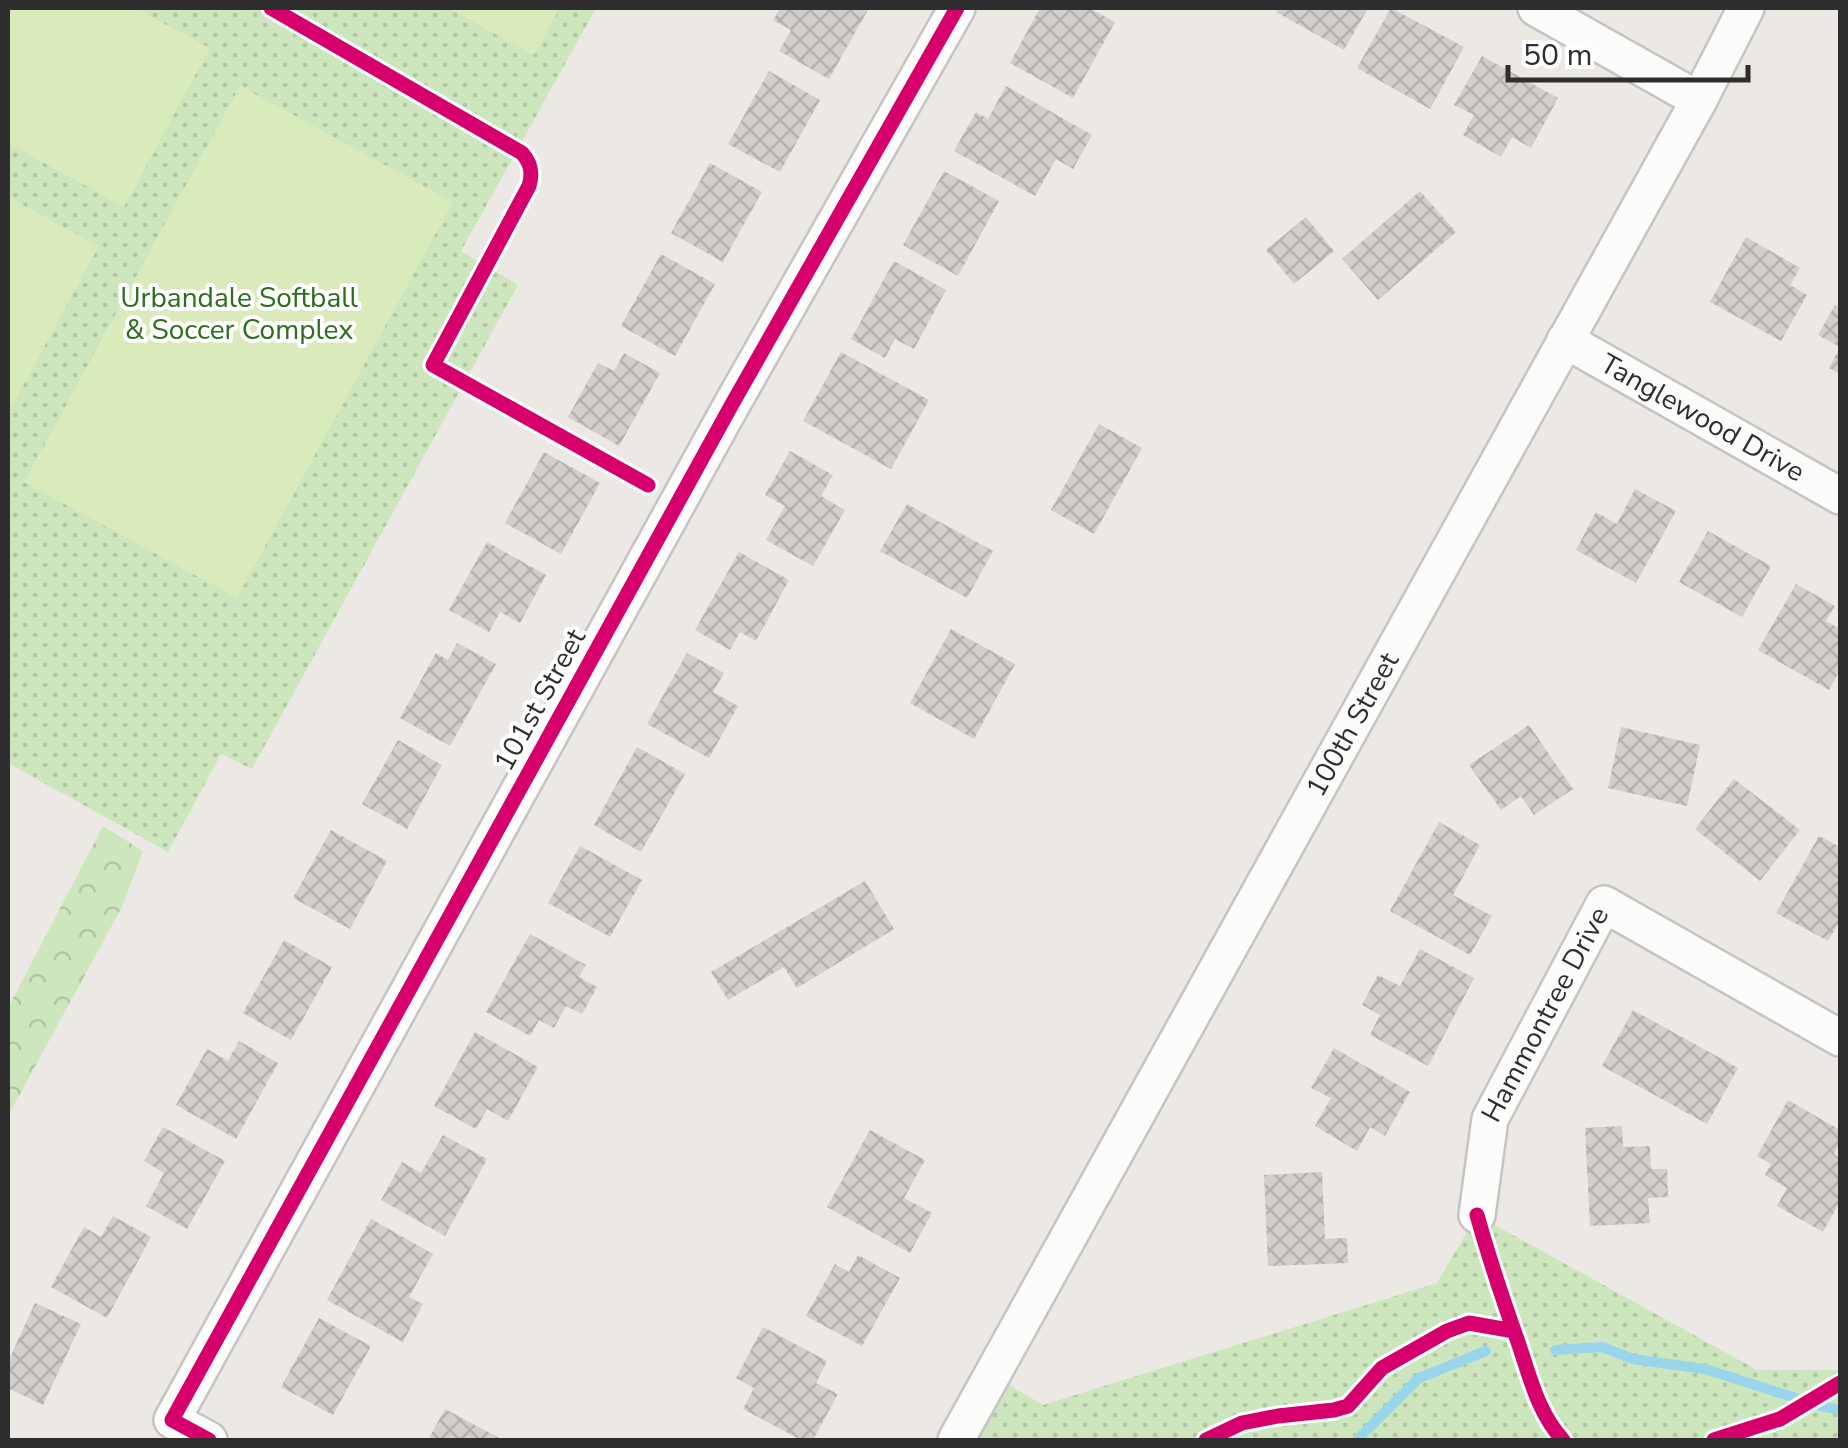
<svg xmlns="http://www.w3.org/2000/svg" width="1848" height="1448" viewBox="0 0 1848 1448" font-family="'Nunito Sans',sans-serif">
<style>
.forest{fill:url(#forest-crowns)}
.park{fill:url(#park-dots)}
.pitch{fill:#d9eabb}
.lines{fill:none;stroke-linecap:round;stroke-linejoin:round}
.stream{stroke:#99d6ec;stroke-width:10}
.building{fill:url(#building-cross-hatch)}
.minor-casing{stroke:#c5c4c5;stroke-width:40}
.minor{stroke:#fcfcfb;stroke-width:35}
.cycleway-casing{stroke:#fff;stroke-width:21}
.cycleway{stroke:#d6006c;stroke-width:15}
.labels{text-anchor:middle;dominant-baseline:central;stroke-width:8;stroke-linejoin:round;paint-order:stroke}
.park-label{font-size:28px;fill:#2c6e1b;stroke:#fff}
.street-label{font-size:28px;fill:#2e2e2e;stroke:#fff}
</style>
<defs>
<pattern id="forest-crowns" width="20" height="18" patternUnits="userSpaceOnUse" patternTransform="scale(2.5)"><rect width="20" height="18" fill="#cee6be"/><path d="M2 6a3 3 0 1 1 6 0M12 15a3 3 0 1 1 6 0" fill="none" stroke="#b1c6a4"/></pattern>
<pattern id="park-dots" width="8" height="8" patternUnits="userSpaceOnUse" patternTransform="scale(2.5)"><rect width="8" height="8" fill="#cee6be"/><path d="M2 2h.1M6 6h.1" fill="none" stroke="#b1c6a4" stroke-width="1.8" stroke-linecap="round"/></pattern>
<pattern id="building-cross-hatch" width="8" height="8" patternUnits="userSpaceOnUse" patternTransform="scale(2.5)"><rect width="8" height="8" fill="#d1cecb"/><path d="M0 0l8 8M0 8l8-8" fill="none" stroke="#b4b1af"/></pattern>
</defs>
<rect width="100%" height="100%" fill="#ece8e4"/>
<path class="forest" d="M103,826L143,851L122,907L8,1116V1008Z"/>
<path class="park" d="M8,8H596L461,251L518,285L252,769L221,754L168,852L8,763Z
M1477,1215L1757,1370H1840V1440H956L992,1375L1043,1405L1437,1283Z"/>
<path class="pitch" d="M8,8H135L210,48L124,207L8,143Z
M448,8H560L534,55Z
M240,86L453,202L237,598L24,482Z
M8,197L99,246L9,412H8Z"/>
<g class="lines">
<path class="stream" d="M1555,1350L1602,1347L1633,1359L1705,1369L1821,1406L1840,1410
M1357,1440L1419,1378L1486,1351"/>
</g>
<path class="building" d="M780,8H869L829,79L779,51L791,30L773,20Z
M1040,8H1089L1115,22L1073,98L1010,63Z
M1278,8H1368L1344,50L1276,12Z
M1391,8L1464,47L1430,109L1357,68Z
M1482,56L1558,98L1531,148L1512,137L1501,157L1463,135L1474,115L1454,105Z
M769,71L820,100L780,172L728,144Z
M1006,86L1092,135L1073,169L1056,159L1035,196L954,151L976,112L988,119Z
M710,163L762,192L723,262L671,233Z
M944,171L999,201L958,276L903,245Z
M1420,191L1456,232L1378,300L1342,259Z
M1306,217L1334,251L1294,284L1266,250Z
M1746,237L1800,268L1790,285L1807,295L1781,341L1710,302Z
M661,254L715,284L675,356L621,326Z
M894,261L946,290L914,349L895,339L885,358L851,339Z
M1835,305L1840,308V374L1829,368L1840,347L1818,335Z
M841,352L929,400L891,469L803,421Z
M624,353L660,373L619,446L568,417L598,363L614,371Z
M1099,424L1142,448L1094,534L1051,510Z
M790,451L833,475L821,496L845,510L813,566L766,540L785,506L765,495Z
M544,452L600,483L561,554L505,523Z
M1635,489L1676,511L1636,583L1576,550L1596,512L1617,524Z
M907,504L993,551L967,598L880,551Z
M1708,531L1771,566L1742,617L1679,582Z
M487,542L546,575L520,623L500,612L489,632L449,610Z
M739,552L789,580L756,641L740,632L730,650L695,630Z
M1796,584L1835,606L1826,621L1840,629V670L1829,690L1758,650Z
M951,629L1015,664L974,739L910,703Z
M457,643L496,664L450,746L400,718L436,653L448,660Z
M687,653L724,673L713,692L738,706L709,758L647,724Z
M1529,725L1573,789L1534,815L1521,796L1501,810L1469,765Z
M1621,727L1700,745L1687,806L1608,788Z
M398,740L442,765L407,829L362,804Z
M637,747L685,774L641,852L594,825Z
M1734,779L1800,830L1760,881L1695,829Z
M1439,822L1480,845L1453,895L1492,916L1470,955L1390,911Z
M331,830L387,861L350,929L293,898Z
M1819,836L1840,847V925L1838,924L1828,941L1776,913Z
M580,846L642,880L610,937L548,903Z
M865,881L894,929L797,988L784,967L728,1000L711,972Z
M530,934L586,965L579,977L597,987L582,1014L566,1006L554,1028L539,1020L530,1036L486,1012Z
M284,940L332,967L291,1040L243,1013Z
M1420,949L1474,978L1428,1066L1370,1035L1380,1015L1362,1005L1378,975L1400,986Z
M1633,1010L1738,1068L1707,1124L1602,1066Z
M475,1032L538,1067L508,1121L487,1109L476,1129L434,1106Z
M239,1041L278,1063L236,1139L176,1105L207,1049L228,1061Z
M1334,1048L1410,1092L1385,1136L1370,1127L1357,1151L1315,1126L1331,1098L1311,1088Z
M1788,1100L1840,1130V1143L1834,1154L1840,1158V1201L1823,1232L1777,1206L1787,1188L1765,1175L1771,1164L1757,1156Z
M1622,1126L1623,1147L1650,1146L1651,1169H1667L1668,1197L1648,1198L1650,1223L1590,1226L1585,1128Z
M163,1127L225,1161L187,1229L146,1206L164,1173L144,1161Z
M870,1130L925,1160L904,1198L932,1213L910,1253L827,1207Z
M443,1135L487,1159L445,1236L381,1200L402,1162L421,1173Z
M1322,1172L1325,1239L1347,1238L1348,1263L1268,1266L1264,1175Z
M113,1216L151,1237L107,1318L51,1287L84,1227L101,1237Z
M371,1219L433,1254L409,1297L423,1304L403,1342L327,1300Z
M858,1255L900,1278L862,1346L806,1316L835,1264L849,1272Z
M35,1303L81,1324L43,1405L8,1388V1362Z
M319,1318L371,1346L333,1415L281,1387Z
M763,1327L827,1361L816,1383L838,1394L813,1440H801L743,1409L754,1388L736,1378Z
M445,1409L503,1440H428Z"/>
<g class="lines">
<defs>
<g id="minor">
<path d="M1536,8L1699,100"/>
<path id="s1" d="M1565,340L1840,496"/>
<path id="s2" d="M1477,1215L1490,1119L1604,904L1840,1038"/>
<path d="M209,1440L172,1420L731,406L957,8"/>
<path id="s3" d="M956,1440L1699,100L1746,8"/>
</g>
</defs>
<use href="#minor" class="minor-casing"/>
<use href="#minor" class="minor"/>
<defs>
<path id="cycleway" d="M271,8L522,153C531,163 533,173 529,186L433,365L648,485
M1477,1215C1489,1258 1503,1300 1518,1342C1530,1377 1538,1413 1563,1440
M209,1440L172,1420L731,406L957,8
M1206,1440L1242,1423L1278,1416L1334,1410L1348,1406L1382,1368L1447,1331L1469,1323L1514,1331
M1714,1440L1780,1419L1840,1383"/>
</defs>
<use href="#cycleway" class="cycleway-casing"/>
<use href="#cycleway" class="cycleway"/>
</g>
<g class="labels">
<g class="park-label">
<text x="239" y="298">Urbandale Softball<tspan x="239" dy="32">&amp; Soccer Complex</tspan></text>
</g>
<g class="street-label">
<text stroke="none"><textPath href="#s1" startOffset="158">Tanglewood Drive</textPath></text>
<text transform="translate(540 700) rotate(-61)">101st Street</text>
<text stroke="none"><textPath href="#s3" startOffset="818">100th Street</textPath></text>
<text stroke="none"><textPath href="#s2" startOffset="215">Hammontree Drive</textPath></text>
</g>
</g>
<rect width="1848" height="1448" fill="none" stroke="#2e2e2e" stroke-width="20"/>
<path d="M1508 65v15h240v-15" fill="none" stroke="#2e2e2e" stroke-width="5"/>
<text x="1523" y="65" font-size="30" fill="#2e2e2e" stroke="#ffffff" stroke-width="8" paint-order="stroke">50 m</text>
</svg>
